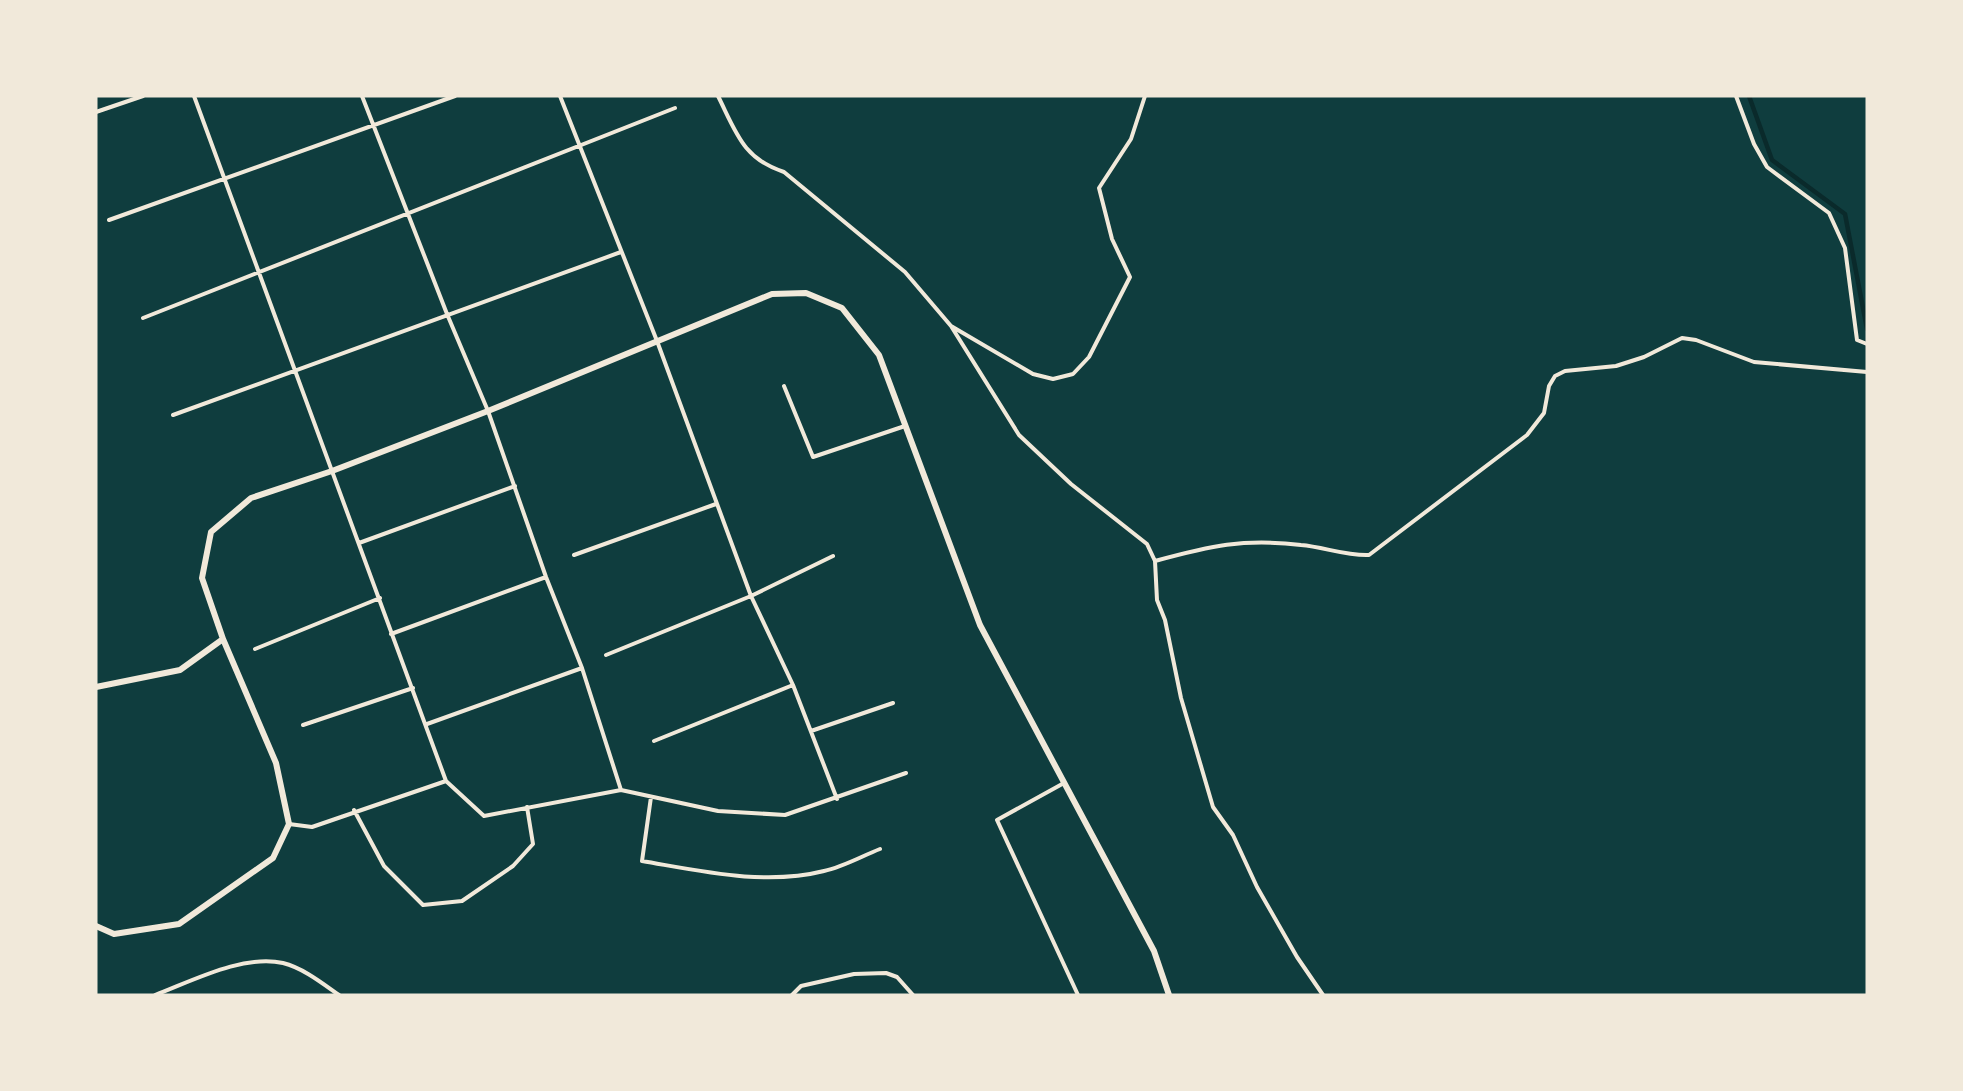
<svg xmlns="http://www.w3.org/2000/svg" width="1963" height="1091" viewBox="0 0 1963 1091" font-family="'Source Sans 3',sans-serif">
<style>
.lines{fill:none;stroke-linecap:round;stroke-linejoin:round}
.stream{stroke:#0a2a2b;stroke-width:4.5}
.service{stroke:#f1e9da;stroke-width:4}
.minor{stroke:#f1e9da;stroke-width:6}
</style>
<rect width="100%" height="100%" fill="#0f3d3e"/>
<g class="lines">
<path class="stream" d="M1749,96L1772,160L1845,214L1867,329"/>
<path class="service" d="M194,96L446,781L484,816L621,790L718,811L785,815L906,773
M362,96L447,314L488,411L546,577L582,668L621,790
M560,96L657,341L751,596L793,685L837,799
M718,96C736,132 743,159 784,172L905,272L951,326L1019,435L1071,484L1147,544L1155,561L1157,600L1165,620L1181,698L1213,807L1233,835L1257,887L1297,957L1323,995
M1736,96L1754,144L1767,167L1829,213L1845,248L1857,340L1867,344
M96,112L143,96
M109,220L455,96
M143,318L675,108
M951,326L1033,374L1053,379L1073,374L1089,357L1130,277L1112,239L1099,188L1131,139L1145,96
M784,386L813,457L905,426
M173,415L621,252
M359,543L515,486
M574,555L716,504
M1155,561C1210,546 1243,538 1301,545C1324,547 1346,556 1369,555L1527,435L1544,413L1549,386L1555,376L1565,371L1616,366L1644,357L1682,338L1696,340L1754,362L1867,372
M391,634L546,577
M255,649L380,598
M606,655L751,596L833,556
M427,724L582,668
M303,725L413,688
M811,731L893,703
M654,741L793,685
M1064,783L997,820L1078,995
M651,797L642,861C701,871 765,886 824,871C843,867 862,856 880,849
M354,810L384,866L423,905L462,901L513,866L533,844L527,807
M289,824L312,827L446,781
M155,995C192,981 243,954 283,963C303,968 322,983 339,995
M792,995L801,986L854,974L886,973L897,977L913,995"/>
<path class="minor" d="M223,639L202,578L211,532L251,498L332,471L488,411L772,294L806,293L842,308L879,355L980,625L1154,951L1169,995
M96,687L180,670L223,639L276,763L289,824L273,858L179,924L114,934L96,926"/>
</g>
<rect width="1963" height="1091" fill="none" stroke="#f1e9da" stroke-width="195"/>
</svg>
